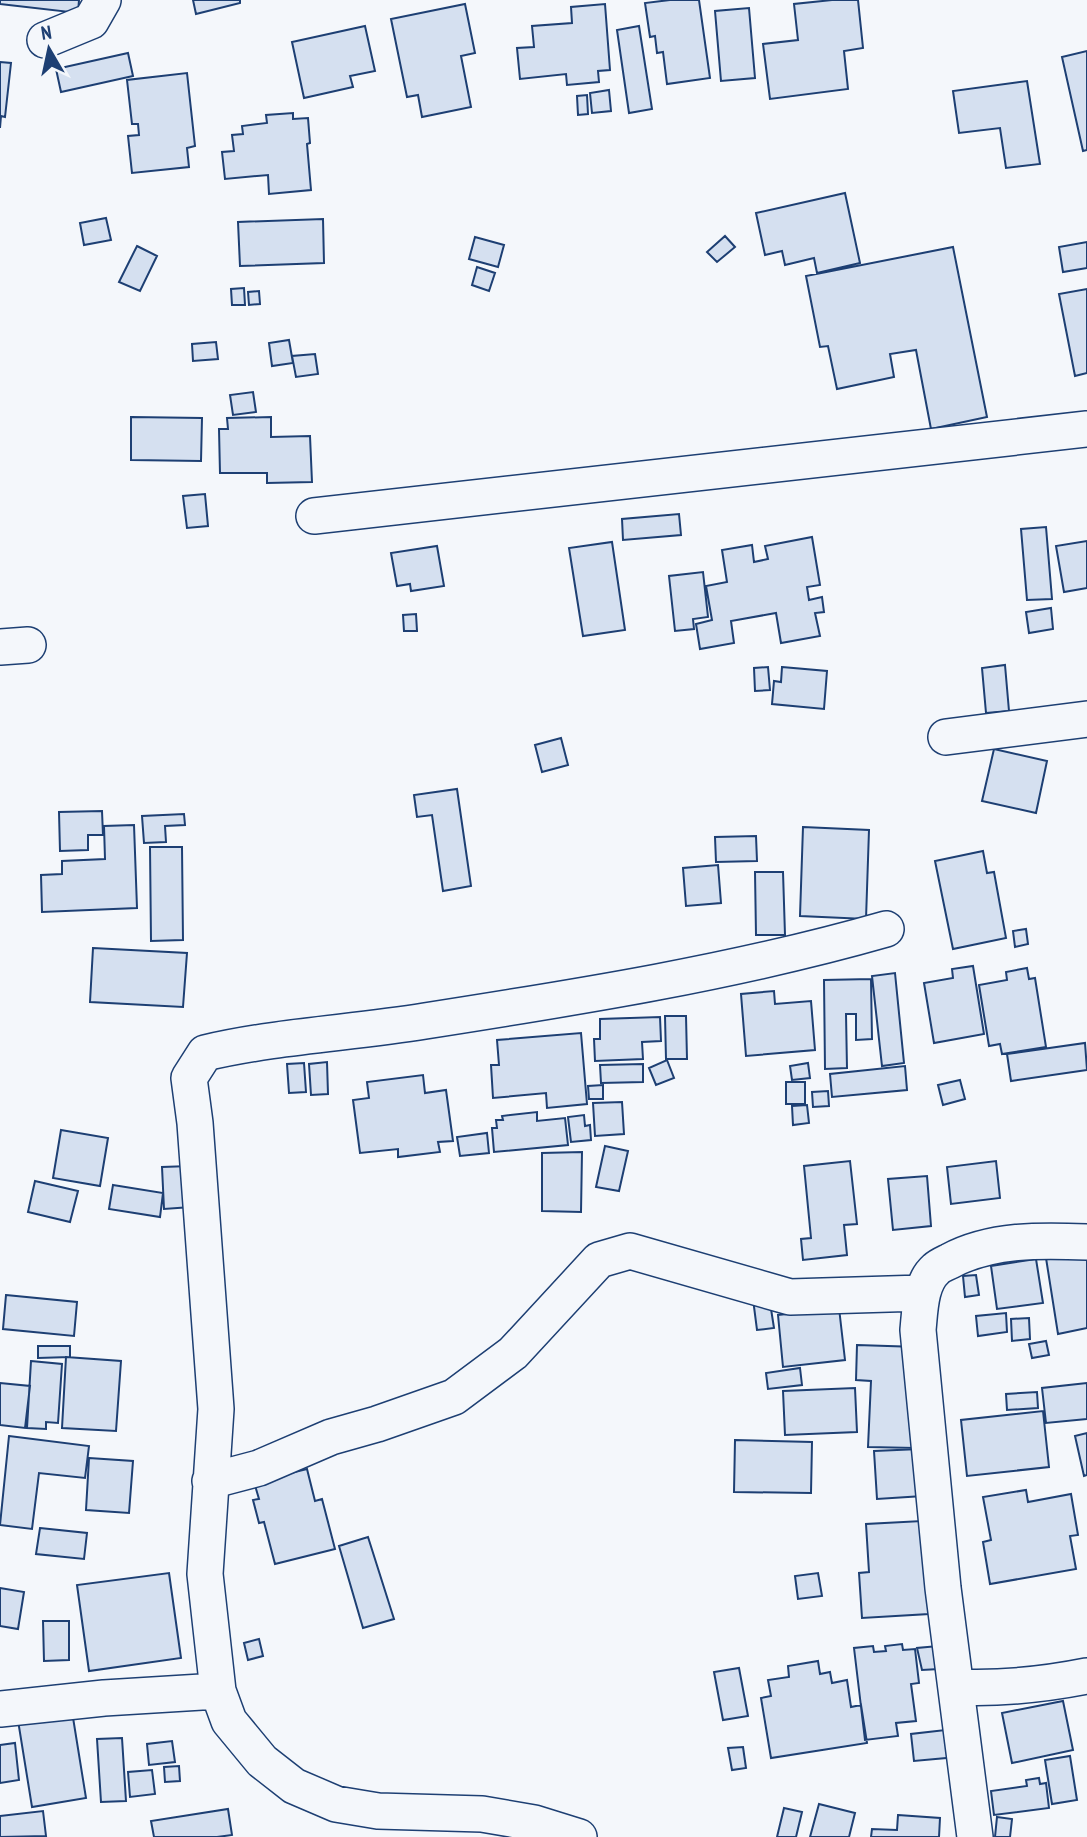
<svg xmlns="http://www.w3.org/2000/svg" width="1087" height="1837" viewBox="0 0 1087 1837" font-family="'PT Sans Narrow',sans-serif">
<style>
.building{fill:#d5e0f0;stroke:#1d3f73;stroke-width:2}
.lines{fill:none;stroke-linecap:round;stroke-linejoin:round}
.street-casing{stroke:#1d3f73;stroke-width:38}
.street{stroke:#f4f7fb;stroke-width:35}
</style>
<rect width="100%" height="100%" fill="#f4f7fb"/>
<path class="building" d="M0,0H79L78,13L0,4Z
M193,0H240V3L196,14Z
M670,0H699L710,78L667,84L663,52L657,53L655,36L650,37L645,3Z
M832,0H858L863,48L844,51L848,89L770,99L763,44L798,40L794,4Z
M465,4L475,53L461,56L471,107L422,117L418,95L407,97L391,19Z
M605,4L610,70L598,71L599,82L567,85L566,74L520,79L517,48L534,47L532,26L572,23L571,7Z
M749,8L755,78L721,81L715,11Z
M365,26L375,71L350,76L353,87L304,98L292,42Z
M639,26L652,109L629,113L617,30Z
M1087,51V150L1083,151L1062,57Z
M128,53L133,76L61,92L56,69Z
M0,62L11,63L5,117L1,116L0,128Z
M187,73L195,146L187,148L189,167L132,173L128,136L139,135L138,124H132L127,80Z
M1027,81L1040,164L1006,168L1000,128L959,133L953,91Z
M609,90L611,111L592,113L590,93Z
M587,95L588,114L578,115L577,96Z
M293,113V119L308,118L310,143L307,144L311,190L269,194L268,175L225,179L222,152L234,151L232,135L243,134L242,126L267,123L266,115Z
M845,193L860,263L817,273L814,258L785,265L782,251L765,255L756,213Z
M106,218L111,240L84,245L80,223Z
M323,219L324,263L240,266L238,222Z
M725,236L735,247L717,262L707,252Z
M475,237L504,245L498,267L469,259Z
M1087,242V268L1063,272L1059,247Z
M137,246L157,256L140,291L119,282Z
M953,247L987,417L931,429L916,350L890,354L894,377L837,389L828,346L820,347L806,276Z
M477,267L495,273L489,291L472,285Z
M244,288L245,305H232L231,289Z
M1087,289V373L1075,376L1059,294Z
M259,291L260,304L249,305L248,292Z
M289,340L293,363L272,366L269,343Z
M216,342L218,359L193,361L192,344Z
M315,354L318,374L296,377L292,356Z
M253,392L256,412L233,415L230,395Z
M131,417L202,418L201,461L131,460Z
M271,417V437L310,436L312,482L267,483V473H220L219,429H228L227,418Z
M205,494L208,526L187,528L183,496Z
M679,514L681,535L623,540L622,519Z
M1046,527L1052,599L1027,600L1021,529Z
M812,537L820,585L807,587L809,600L822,597L824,612L815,613L820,636L781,643L776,613L731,621L734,643L700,649L696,624L712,620L706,586L727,582L722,550L752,545L754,562L768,559L765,546Z
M1087,541V588L1064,592L1056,546Z
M612,542L625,630L583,636L569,548Z
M437,546L444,586L411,591L410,584L397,586L391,553Z
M703,572L708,617L693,619L694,629L675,631L669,576Z
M1051,608L1053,629L1029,633L1026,612Z
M416,614L417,631H404L403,615Z
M1005,665L1009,711L986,713L982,668Z
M768,667L770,690L755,691L754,668Z
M782,667L827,671L824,709L772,704L774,681L781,682Z
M561,738L568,765L542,772L535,745Z
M994,749L1047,761L1036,813L982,801Z
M457,789L471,886L443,891L432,815L417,817L414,795Z
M102,811L103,835H88V850L60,851L59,812Z
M184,814L185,825L165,826L166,842L144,843L142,816Z
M134,825L137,908L42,912L41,875L62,874V861L105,859L104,826Z
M803,827L869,830L866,919L800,916Z
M756,836L757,861L716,862L715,837Z
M150,847H182L183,940L151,941Z
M983,851L987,873L994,872L1006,938L953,949L935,861Z
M718,865L721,903L686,906L683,868Z
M755,872H783L785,935H756Z
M1026,929L1028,944L1015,947L1013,931Z
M93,948L187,953L183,1007L90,1002Z
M973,966L984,1034L934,1043L924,983L953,978L952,969Z
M1027,968L1029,979L1035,978L1046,1047L1002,1054L1000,1044L989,1046L979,985L1007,980L1006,972Z
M895,973L904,1063L882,1066L872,976Z
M871,979L872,1039L856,1040V1014H846L847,1068L825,1069L824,980Z
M774,991L775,1004L811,1001L815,1050L746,1056L741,994Z
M665,1016H686L687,1059H666Z
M660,1017L661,1041L642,1042L643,1059L595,1061L594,1039H600V1019Z
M581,1033L587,1104L547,1108L546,1093L493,1098L491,1065H499L497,1040Z
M1085,1043L1087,1070L1011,1081L1007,1054Z
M667,1060L674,1078L656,1085L649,1068Z
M327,1062L328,1094L311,1095L309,1064Z
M304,1063L306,1092L289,1093L287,1064Z
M808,1063L810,1078L792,1080L790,1066Z
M643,1064V1082L601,1083L600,1065Z
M905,1066L907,1090L832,1097L830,1074Z
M423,1075L425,1093L446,1090L453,1141L438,1142L440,1152L398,1157V1149L360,1153L353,1100L369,1098L367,1082Z
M960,1080L965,1099L943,1105L938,1085Z
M786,1082H805V1104H786Z
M603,1085V1099H589L588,1086Z
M828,1091L829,1106L813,1107L812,1092Z
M622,1102L624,1134L595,1136L593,1103Z
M807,1105L809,1123L793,1125L792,1106Z
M537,1112V1121L565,1118L568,1145L494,1152L492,1128H497L496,1120H503L502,1116Z
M584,1115L585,1126L590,1125L591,1140L571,1142L568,1117Z
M61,1130L108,1138L100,1186L53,1178Z
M487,1133L489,1153L460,1156L457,1137Z
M605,1146L628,1151L619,1191L596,1187Z
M582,1152L581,1212L542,1211V1153Z
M850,1161L857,1224L844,1225L847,1255L803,1260L801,1239L811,1238L804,1166Z
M996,1161L1000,1198L951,1204L947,1167Z
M190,1166L191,1207L164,1209L162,1167Z
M927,1176L931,1226L893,1230L888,1179Z
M35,1181L78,1191L70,1222L28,1212Z
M113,1185L163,1193L160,1217L109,1209Z
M1087,1251V1328L1058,1334L1046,1258Z
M1036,1259L1043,1303L997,1309L991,1266Z
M976,1275L979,1295L965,1297L963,1276Z
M6,1295L77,1302L74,1336L3,1329Z
M769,1296L774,1328L757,1330L753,1299Z
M839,1308L845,1360L783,1367L778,1315Z
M1006,1313L1007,1332L978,1336L976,1316Z
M1029,1318L1030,1339L1012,1341L1011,1319Z
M1046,1341L1049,1355L1032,1358L1029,1344Z
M857,1345L918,1347L915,1448L868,1447L871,1381L856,1380Z
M38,1346H70V1357L38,1358Z
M66,1357L121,1361L116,1431L62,1428Z
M31,1361L62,1364L58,1423L46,1422V1429L27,1428Z
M800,1368L802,1385L768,1389L766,1373Z
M0,1383L30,1386L25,1428L0,1425Z
M1087,1383V1419L1046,1423L1042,1388Z
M855,1388L857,1432L785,1435L783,1391Z
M1037,1392L1038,1408L1007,1410L1006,1394Z
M1043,1411L1049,1467L967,1476L961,1420Z
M1087,1433V1475L1084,1476L1075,1436Z
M9,1436L89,1446L85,1478L39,1473L32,1529L0,1525Z
M735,1440L812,1442L811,1493L734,1492Z
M920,1449L923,1496L877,1499L874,1451Z
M89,1458L133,1461L129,1513L86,1510Z
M307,1469L315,1501L322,1499L335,1549L275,1564L264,1522L259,1523L253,1500L259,1499L254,1482Z
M1026,1490L1028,1502L1071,1494L1078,1535L1070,1536L1076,1569L990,1584L983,1542L991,1540L983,1497Z
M922,1521L929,1614L862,1618L859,1573L869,1572L866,1524Z
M40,1528L87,1533L84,1559L36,1554Z
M368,1537L394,1619L363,1628L339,1546Z
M169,1573L181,1658L89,1671L77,1585Z
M818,1573L822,1596L798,1599L795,1576Z
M0,1588L24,1592L18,1629L0,1626Z
M43,1621H69V1660L44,1661Z
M259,1639L263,1656L248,1660L244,1643Z
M902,1644L903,1650L915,1649L919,1683L911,1684L916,1721L896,1723L898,1736L865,1740L854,1648L873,1646L874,1652L886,1651L885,1646Z
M938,1646L939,1669L922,1670L917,1648Z
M818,1661L820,1674L830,1672L832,1683L847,1680L851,1707L861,1705L867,1743L771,1758L761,1698L771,1696L768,1680L789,1677L788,1666Z
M739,1668L748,1716L723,1720L714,1672Z
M70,1699L86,1798L32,1807L16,1708Z
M1063,1701L1073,1750L1012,1763L1002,1713Z
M954,1729L957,1757L914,1761L911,1734Z
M122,1738L126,1801L101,1802L97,1739Z
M172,1741L175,1762L149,1765L147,1744Z
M15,1743L19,1780L0,1783V1745Z
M743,1747L746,1768L732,1770L728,1748Z
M1070,1756L1077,1800L1052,1804L1045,1760Z
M179,1766L180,1781L165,1782L164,1767Z
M152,1770L155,1794L130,1797L128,1772Z
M1039,1778L1040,1784L1046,1783L1049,1808L994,1815L991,1791L1027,1786L1026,1780Z
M819,1804L855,1813L849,1837H810Z
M784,1808L802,1812L796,1837H777Z
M228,1809L232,1835L217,1837H154L151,1821Z
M43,1811L46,1836L0,1837V1816Z
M898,1815L940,1818L939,1837H871L872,1829L897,1830Z
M997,1817L1012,1819L1010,1837H995Z"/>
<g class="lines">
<defs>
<path id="street" d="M45,40L91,21L103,0
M314,516L1087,429
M0,647L28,645
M946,737L1087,719
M210,1481L259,1468L331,1437L377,1424L454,1397L513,1353L599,1260L630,1251L790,1297L922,1293
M956,1687C1002,1689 1042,1685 1087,1676
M0,1709L104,1698L218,1691
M579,1837L534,1823L482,1814L378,1811L336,1804L294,1786L262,1761L229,1721L218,1691L205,1574L216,1409L195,1123L189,1078L205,1053C277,1036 352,1033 425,1021C579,997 736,972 886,929
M975,1837L943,1588L918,1330C920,1310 920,1283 936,1269C939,1266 946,1263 950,1261C991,1239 1041,1240 1087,1242"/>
</defs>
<use href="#street" class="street-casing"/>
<use href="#street" class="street"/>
</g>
<g transform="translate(49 49) rotate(351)" stroke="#f4f7fb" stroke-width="5" paint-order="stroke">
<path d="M0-5L12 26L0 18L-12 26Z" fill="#1d3f73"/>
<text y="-10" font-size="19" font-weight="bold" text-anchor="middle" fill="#1d3f73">N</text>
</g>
</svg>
